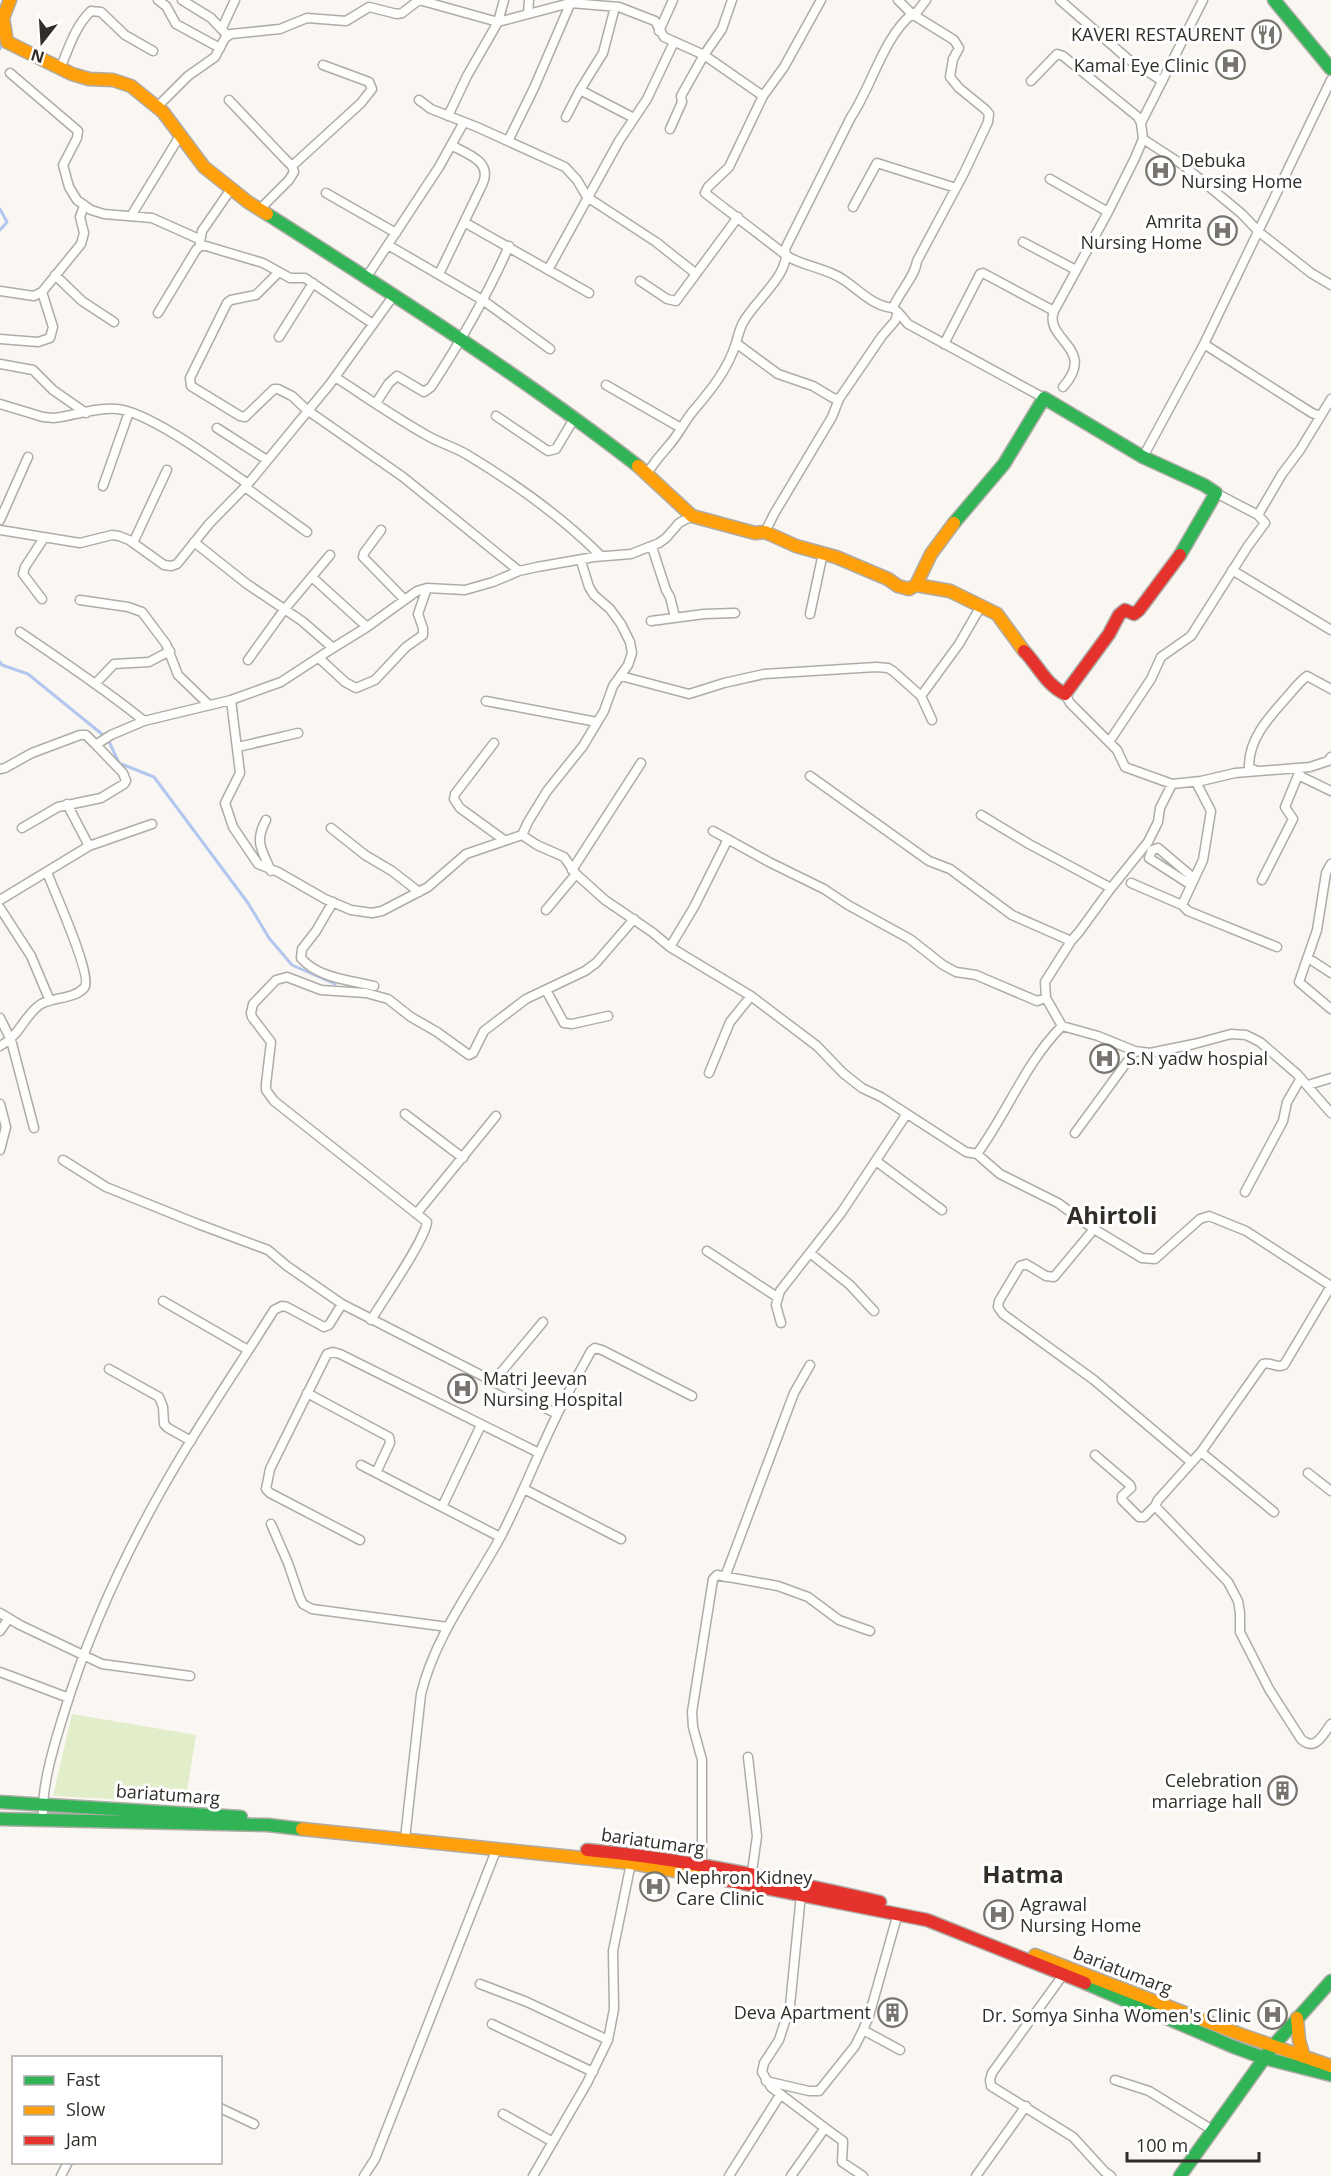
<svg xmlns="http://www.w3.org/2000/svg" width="1331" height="2176" viewBox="0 0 1331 2176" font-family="'Open Sans',sans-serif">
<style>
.built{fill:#f9efe2}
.green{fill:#e2edca}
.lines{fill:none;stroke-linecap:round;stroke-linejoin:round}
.stream{stroke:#b2c6ef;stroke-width:3}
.street-casing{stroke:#afaca7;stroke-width:11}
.fast-casing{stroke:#afaca7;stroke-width:15}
.slow-casing{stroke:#afaca7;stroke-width:15}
.jam-casing{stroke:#afaca7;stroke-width:15}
.street{stroke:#fefefd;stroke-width:8}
.fast{stroke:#30b455;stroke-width:12}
.slow{stroke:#ff9f0a;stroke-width:12}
.jam{stroke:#e5322d;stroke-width:12}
.labels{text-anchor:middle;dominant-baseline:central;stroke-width:6;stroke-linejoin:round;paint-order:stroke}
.poi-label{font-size:18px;fill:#312d28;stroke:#fff;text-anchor:end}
.street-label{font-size:18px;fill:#312d28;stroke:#fff}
.district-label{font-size:24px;font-weight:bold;fill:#312d28;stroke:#fff}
</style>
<rect width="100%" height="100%" fill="#faf7f2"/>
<path class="built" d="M1107,1045L1120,1052L1101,1072L1090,1065Z"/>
<path class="green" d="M72,1714L196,1735L185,1803L53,1796Z"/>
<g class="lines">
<path class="stream" d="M0,37L2,43L0,49
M0,209L7,222L0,230
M0,662L2,665L28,674L108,739L119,763L154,777L248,903L269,938L292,965L335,984"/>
<defs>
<path id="street" d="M158,0L166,6L176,24L220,48
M182,0L211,18L227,35
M821,0L784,67L763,96L729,167L708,187L705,193L787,256C805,267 827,268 844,280C860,291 873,306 893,308
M898,0L912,14L917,12L926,0
M1060,0L1128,59L1162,81
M528,14L529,0
M912,14L954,40L959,48L953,59L950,77L959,88L986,110L989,114L988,122L964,173L917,261C915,277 899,292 893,308L898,312L895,321L882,336L839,399L833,398L813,386L778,374L736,343C738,336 740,327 744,321C755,301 792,272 785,249L851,117C872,86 883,38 912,14Z
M222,28L235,0
M659,31L673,0
M60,69C68,50 75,26 91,11L101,12L125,35L153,51
M10,73L78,131L77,138L63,165L69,187L77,200L91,210L104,214L152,218L199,239
M1031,81L1057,54L1063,56L1138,117L1141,123
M580,90L634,118
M229,100L283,157L292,166L294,172L289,180L259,210
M419,100L431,109L477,127L565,167L577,180L587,197L656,242L695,273
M158,106L188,76L215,57L225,38L231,34L280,29L307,18L346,21L369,7L397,14L402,13L419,0L498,22L570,3L619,7L655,21L664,37L704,55L763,96
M448,116L467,76L498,22L504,0
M566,117L580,90L603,53L615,7
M670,129L682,102L681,96L704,55L722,29L732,0
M1143,139L1183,165L1242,214L1259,232L1311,273L1331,285
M508,141L534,88L571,2
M292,166L361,103L372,89L369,82L323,65
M1050,179L1108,212
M326,193L396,233
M853,207L877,163L956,188
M131,216L181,134
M464,222L589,293
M1023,242L1076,270
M200,243L202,231L231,189
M388,245L484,301L550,349
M548,270L619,141L647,99L674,42
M279,272L256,295L231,300L227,303L190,378L191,386L240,416L245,417L274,389H278L292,396L307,410L403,477L519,571
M439,274L483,183C492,161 467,154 451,145
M55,275L82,301L114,322
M366,278L439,167L464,122
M640,281L667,299L676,301L738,217
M0,291L34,296L42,292L81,244L84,233L80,217L84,206
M898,312L908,324L1044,398
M158,313L196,250L200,246H206L263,263L290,278H305L373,324
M279,337L313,283
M0,339L38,342L50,338L53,327L42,292
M944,344L977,280L980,274L983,273L1054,311
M1204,344L1312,413L1320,416
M0,364L33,370L53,390L86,413
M335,377C366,397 396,418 428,436C440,443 454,447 466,454C516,484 560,515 601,556
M606,385L681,428
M1063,387C1098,348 1043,340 1054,311L1108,212L1135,158L1143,139L1141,123L1203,0
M376,403L389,383L397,376L424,392L431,387C461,341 487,296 509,246
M0,404L43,417L54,418C74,416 96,407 117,409C150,412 219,464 248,484
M496,416L548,451L556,449L575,417
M217,428L267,460
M1143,457L1204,344L1331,80
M647,473C654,463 662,453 670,444C679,434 685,420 694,410C711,390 728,369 736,343
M103,486L129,412
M245,487L307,532
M1258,515L1282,474L1300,450L1331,399
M0,520L28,457
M0,530L80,543L112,535L119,536L129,540L164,565L171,566L177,564L209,524L248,484L330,384L394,295
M381,530L364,553L363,557L404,599
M765,532L774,514L832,417L839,399
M194,542L247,584L302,621L333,648L367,627L417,591L427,588L465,590L493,582L519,571L537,567L594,557L631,554L659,543L666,538L679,523L692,516
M133,543L167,470
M652,547L666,590L670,597L675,617
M581,561L589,587L594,595L610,609L621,624L630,642L632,653L628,665L613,686L604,711L583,746L547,791L528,822L522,835L537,845L564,857L576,874L605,900L652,932L670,947L751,996L817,1046L843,1073L862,1088L881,1097L966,1152L977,1154C1007,1113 1026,1062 1062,1026
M1232,570L1331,630
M312,577L367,627
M42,599L23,574L25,567L44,538
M80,600L128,607L142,612L166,644L178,675L209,705
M810,614L823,553
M651,621L704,614L735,613
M20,632C62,661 105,689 144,721
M319,658L345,682L356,688L375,680L406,647L423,635V628L418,614L427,588
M248,660L284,610L330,555
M621,676L689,694L724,683L764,674L876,667L888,668L893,671L921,696
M95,684L114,664L149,662L170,651
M1065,694L1070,703L1109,742L1151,679L1161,657L1191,636L1248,546L1265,523L1258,515L1216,493
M231,700L240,773L225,803L233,827L258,864L278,872L325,899L351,910L372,913L382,911L428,887L466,854L522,835
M486,701L597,722
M932,720L921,696L959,644L981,606
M1109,742L1117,750L1125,767L1172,784L1201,781L1235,773L1310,767L1328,761L1331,757
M494,743L455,794L454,799L460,808L504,840
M238,747L298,733
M0,769L5,768L32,753L80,735H86L94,743L97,744L111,735L144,721L231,700L281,682L333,648
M1255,770L1249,768C1248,739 1270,716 1287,697C1294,689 1299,682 1307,676L1331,689
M1298,775L1331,791
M810,776L929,861L950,869L1012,915L1071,941L1079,932L1111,888L1148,842L1158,822L1160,808L1172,784
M67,804L89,846
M981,815L1029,844L1111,888
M266,820C254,842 262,850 271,871
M22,828L58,807L101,798L124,784L126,781L123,773L96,745
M331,828L365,855L392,871L419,892
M713,831L769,862L824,889L848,905L910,939L943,965L956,972L976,975L1037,1001L1046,998L1045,982L1071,941
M1158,848L1190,875L1191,885L1149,858L1152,850Z
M1331,864L1326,873L1317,930L1299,982L1331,1009
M572,870L641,763
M1262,880L1293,819L1285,807L1301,768
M1131,883L1182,905L1203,860L1211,811L1196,782
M0,900L89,846L152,824
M333,902L316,931L302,949L301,958C318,978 349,980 374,986
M1182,905L1188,911L1277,947
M0,908L31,956L50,1001
M546,910L576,874
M670,947L694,907L728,839
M1308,958L1331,973
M546,990L564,1023L572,1024L608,1016
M1046,998L1062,1026L1098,1036L1135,1051L1150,1053L1194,1044L1231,1034L1246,1035L1260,1042L1297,1074L1331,1113
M0,1018L11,1040L34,1128
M0,1046C21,1035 24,1015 41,1004C54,997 74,999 84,988C94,978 53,889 47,872
M709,1073L730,1022L751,996
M1308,1085L1331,1078
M0,1104L6,1127L0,1150
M405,1114L463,1158
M1075,1133L1135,1051
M977,1154L1000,1174L1058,1203L1094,1229L1142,1258L1155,1259L1200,1219L1209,1216L1246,1231L1331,1286
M63,1160L106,1187L198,1224L268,1250L287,1266L342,1304L557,1414
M876,1161L942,1210
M1245,1192L1283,1121L1287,1102L1301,1078
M417,1213L496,1116
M1094,1229L1054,1277L1046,1276L1026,1264L1020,1266L999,1301L998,1307L1003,1314L1094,1380L1191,1462
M707,1251L777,1297
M810,1253L850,1285L874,1311
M1331,1286L1284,1365C1277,1369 1270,1361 1263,1364L1201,1452L1158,1500L1155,1506L1228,1582L1238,1601L1240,1613V1632L1269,1689L1301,1739C1315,1752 1322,1736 1331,1724
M163,1301L248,1350
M371,1320C383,1300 425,1240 427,1222L274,1101L266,1090V1084L271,1042L252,1017L251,1013L253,1004L276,980L287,977L321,990L366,993L388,999L411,1017L437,1032L469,1055L473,1053L484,1031L526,999L585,971L596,963L634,919
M781,1323L776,1305L780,1291L841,1213L906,1115
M109,1369L159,1397L163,1407L164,1424L168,1428L191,1441
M493,1382L543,1322
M307,1393L389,1437L390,1443L376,1473
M1201,1452L1274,1512
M1095,1455L1130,1485L1131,1488L1122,1496V1500L1139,1517H1144L1155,1506
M361,1465L500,1537
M1308,1473L1331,1491
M524,1489L621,1539
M442,1507L481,1425
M271,1524L288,1563L300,1598L303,1604L312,1609L448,1627
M360,1540L270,1493L266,1489L270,1469L327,1354L333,1352L340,1354L539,1453
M725,1577L794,1393L810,1365
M0,1613L20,1625L102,1664L190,1676
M0,1631L9,1618
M0,1672L69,1698
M748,1757L757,1836L751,1879
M43,1820C41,1787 54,1745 64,1713C93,1618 136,1530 188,1445C216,1399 246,1355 274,1310L282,1306L287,1307L324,1327L329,1325L342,1304
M405,1839L421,1694C435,1636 473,1588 501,1536C522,1496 537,1455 557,1415C567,1393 580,1372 591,1351L595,1348L602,1350L692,1396
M702,1866V1760L693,1727L692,1712L713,1579L717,1575L778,1586L808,1597L839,1620L870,1631
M1063,1975L992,2073L990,2080L991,2086L1073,2137L1105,2172L1111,2176
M480,1984L527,2002L608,2040
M492,2024L593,2072
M863,2030L900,2050
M1115,2080L1149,2091L1214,2131
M766,2081L809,2091H819L855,2046L863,2030L869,2016L898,1913
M220,2108L254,2124
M503,2114L553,2142
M825,2128L843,2141L842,2162L863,2176
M61,2176L68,2162
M364,2176L375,2159L497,1848
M533,2176L587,2083L608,2040L614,2009L613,1951L631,1863
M729,2176L780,2095
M791,2176L825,2128L771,2087L762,2072L764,2063L779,2040L790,2006L801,1894
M976,2176L1026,2106"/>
<path id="fast" d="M1274,0L1331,69
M267,214C394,295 519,374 638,466
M954,523L1004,464L1044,398L1143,457L1204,485L1216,493L1180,555
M0,1802L241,1817
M0,1819L268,1825L302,1829
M1085,1983L1234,2047L1264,2058L1331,2075
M1180,2176L1273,2046L1331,1981"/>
<path id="slow" d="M10,0L3,18L7,42L72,74L89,79L113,80L131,86L163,112L204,167L248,202L267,214
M638,466L692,516L755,533L765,532L796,546L836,557L888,579L898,586L909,589L916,585L931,554L954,523
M916,585L950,591L997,614L1024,651
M302,1829L631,1863L715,1878
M1035,1955L1242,2035L1331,2066
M1297,2018L1299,2040L1304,2057"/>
<path id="jam" d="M1024,651C1038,665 1045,684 1065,694L1109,634L1119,615L1125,610L1134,614L1139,610L1180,555
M587,1850C686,1859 784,1880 880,1902
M715,1878L927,1920L1085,1983"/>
</defs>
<use href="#street" class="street-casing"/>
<use href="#fast" class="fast-casing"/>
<use href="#slow" class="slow-casing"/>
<use href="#jam" class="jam-casing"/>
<use href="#street" class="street"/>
<use href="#fast" class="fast"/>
<use href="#slow" class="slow"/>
<use href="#jam" class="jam"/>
</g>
<defs>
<symbol id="restaurant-ring" viewBox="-11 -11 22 22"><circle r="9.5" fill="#fff" stroke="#77746f" stroke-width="1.5"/><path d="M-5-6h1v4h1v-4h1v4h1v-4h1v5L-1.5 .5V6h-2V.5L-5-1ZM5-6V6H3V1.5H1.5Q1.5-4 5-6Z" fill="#77746f"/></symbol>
<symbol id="hospital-ring" viewBox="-11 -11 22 22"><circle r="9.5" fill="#fff" stroke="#77746f" stroke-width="1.5"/><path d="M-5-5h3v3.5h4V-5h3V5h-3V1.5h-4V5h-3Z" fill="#77746f"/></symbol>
<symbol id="building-ring" viewBox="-11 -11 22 22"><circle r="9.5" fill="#fff" stroke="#77746f" stroke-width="1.5"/><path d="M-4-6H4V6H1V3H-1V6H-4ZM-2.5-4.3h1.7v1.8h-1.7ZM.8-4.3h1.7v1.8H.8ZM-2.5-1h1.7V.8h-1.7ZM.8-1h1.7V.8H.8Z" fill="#77746f"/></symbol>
</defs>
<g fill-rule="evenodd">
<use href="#restaurant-ring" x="1250" y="18" width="33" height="33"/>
<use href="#hospital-ring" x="1214" y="48" width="33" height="33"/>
<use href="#hospital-ring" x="1144" y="154" width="33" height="33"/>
<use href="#hospital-ring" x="1206" y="214" width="33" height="33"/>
<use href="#hospital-ring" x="1088" y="1042" width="33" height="33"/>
<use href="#hospital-ring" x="446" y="1372" width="33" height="33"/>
<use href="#building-ring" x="1266" y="1774" width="33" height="33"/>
<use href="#hospital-ring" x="638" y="1870" width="33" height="33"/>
<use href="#hospital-ring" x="982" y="1898" width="33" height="33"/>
<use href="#building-ring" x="876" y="1996" width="33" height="33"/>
<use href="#hospital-ring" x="1256" y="1998" width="33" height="33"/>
</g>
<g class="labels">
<g class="poi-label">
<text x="1245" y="34">KAVERI RESTAURENT</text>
<text x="1209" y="65">Kamal Eye Clinic</text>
<text x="1181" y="160" text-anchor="start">Debuka<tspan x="1181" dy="21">Nursing Home</tspan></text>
<text x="1202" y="221">Amrita<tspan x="1202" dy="21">Nursing Home</tspan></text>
<text x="1126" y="1058" text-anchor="start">S.N yadw hospial</text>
<text x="483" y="1378" text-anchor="start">Matri Jeevan<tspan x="483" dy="21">Nursing Hospital</tspan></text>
<text x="1262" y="1780">Celebration<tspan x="1262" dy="21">marriage hall</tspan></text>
<text x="676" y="1877" text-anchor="start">Nephron Kidney<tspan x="676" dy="21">Care Clinic</tspan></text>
<text x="1020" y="1904" text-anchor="start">Agrawal<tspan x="1020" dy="21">Nursing Home</tspan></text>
<text x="871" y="2012">Deva Apartment</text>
<text x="1251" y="2015">Dr. Somya Sinha Women's Clinic</text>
</g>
<g class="street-label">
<text transform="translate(168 1794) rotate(4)">bariatumarg</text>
<text transform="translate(653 1841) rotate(8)">bariatumarg</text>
<text transform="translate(1123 1970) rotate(21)">bariatumarg</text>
</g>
<g class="district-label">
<text x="1112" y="1214">Ahirtoli</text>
<text x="1023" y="1873">Hatma</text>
</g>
</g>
<rect x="12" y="2056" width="210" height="108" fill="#ffffff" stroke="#adaba9" stroke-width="1.5"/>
<rect x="24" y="2076" width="30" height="9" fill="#30b455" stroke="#adaba9" stroke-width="1.5"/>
<text x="66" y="2086" font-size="18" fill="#312d28">Fast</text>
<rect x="24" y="2106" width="30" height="9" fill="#ff9f0a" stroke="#adaba9" stroke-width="1.5"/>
<text x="66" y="2116" font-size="18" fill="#312d28">Slow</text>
<rect x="24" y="2136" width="30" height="9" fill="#e5322d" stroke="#adaba9" stroke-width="1.5"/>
<text x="66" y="2146" font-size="18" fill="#312d28">Jam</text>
<g transform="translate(42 42) rotate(197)" stroke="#ffffff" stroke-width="4.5" paint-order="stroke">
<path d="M0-4.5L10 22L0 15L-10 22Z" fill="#312d28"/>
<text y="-9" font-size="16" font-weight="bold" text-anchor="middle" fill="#312d28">N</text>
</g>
<path d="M1127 2152v9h132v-9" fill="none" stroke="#312d28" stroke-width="3"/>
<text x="1136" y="2152" font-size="18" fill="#312d28" stroke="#ffffff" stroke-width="4.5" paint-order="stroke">100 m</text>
</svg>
